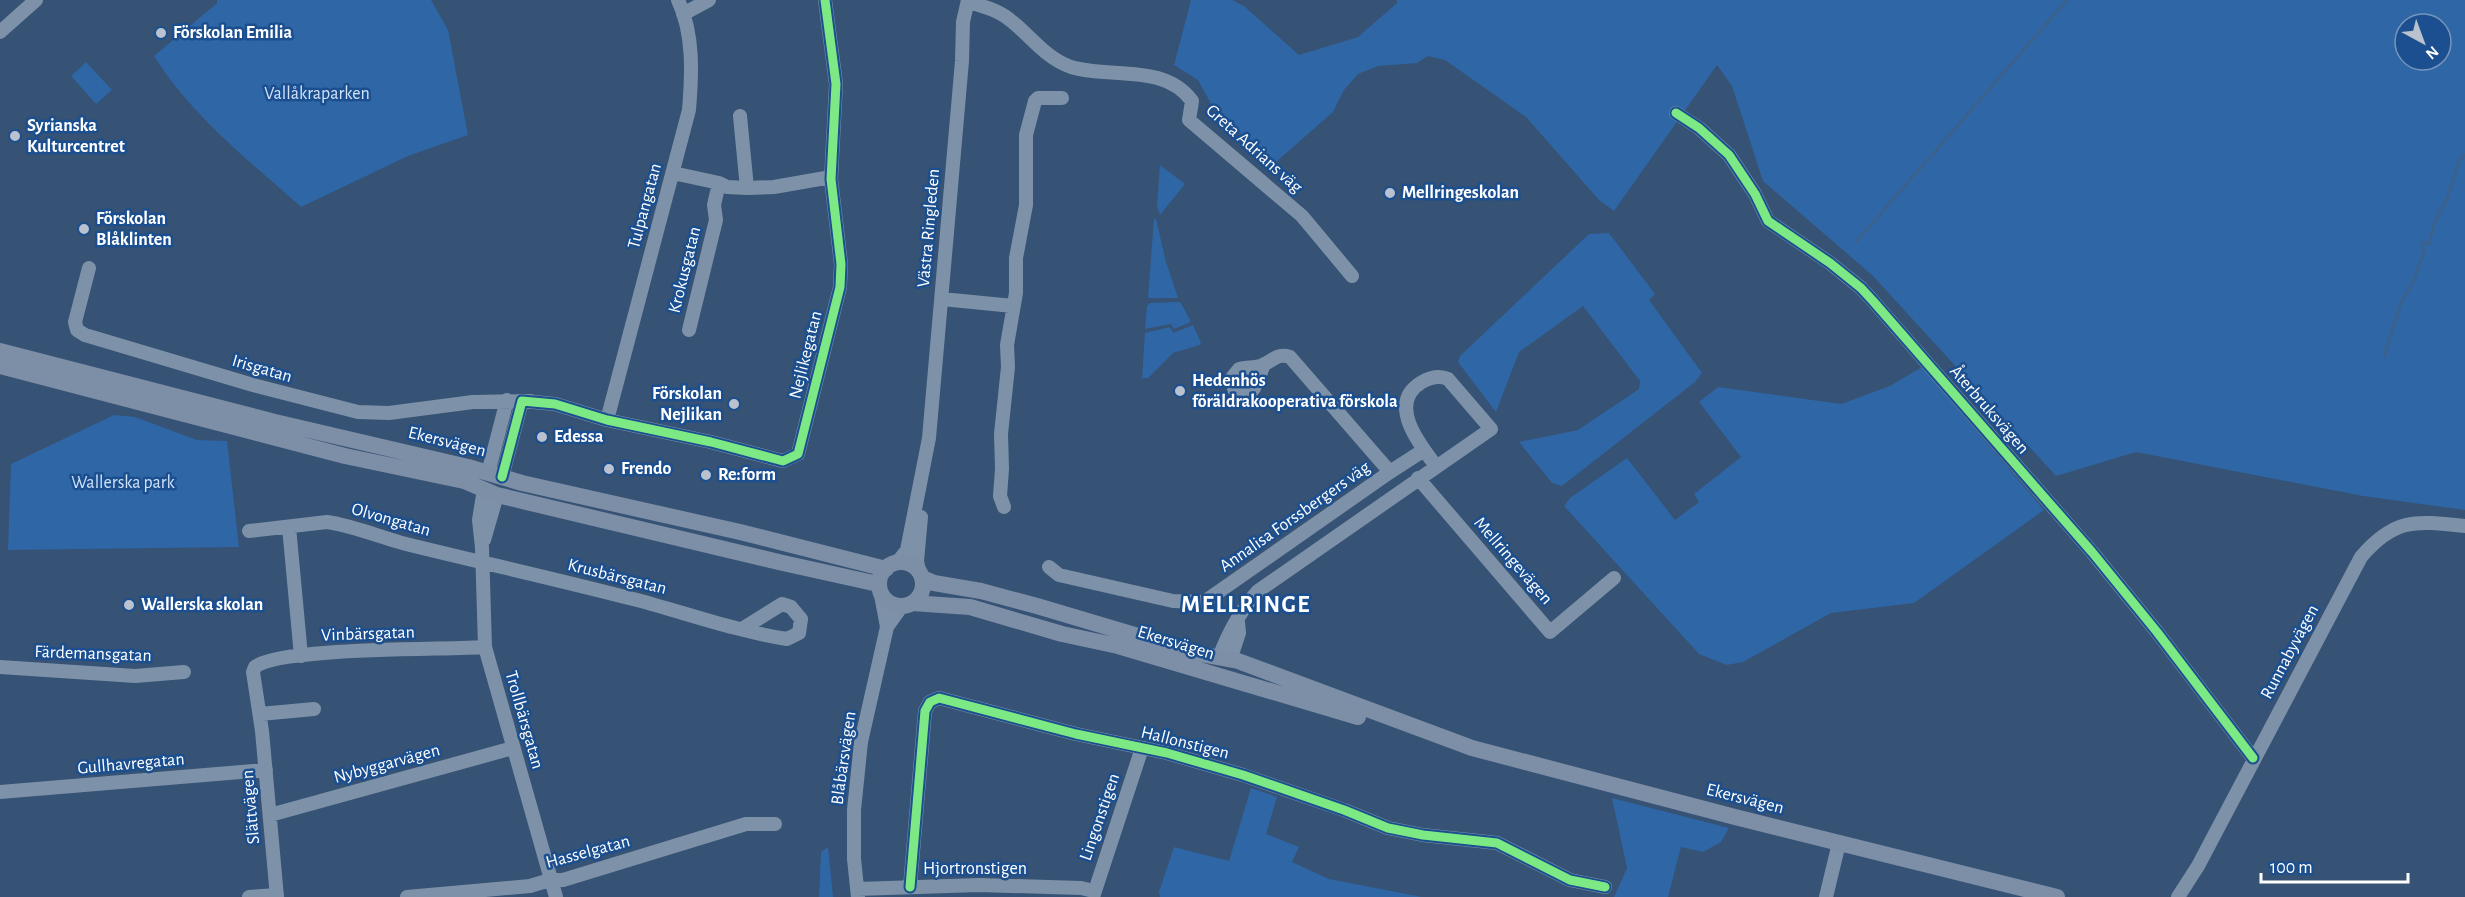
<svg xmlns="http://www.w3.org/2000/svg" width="2465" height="897" viewBox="0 0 2465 897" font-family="'Alegreya Sans',sans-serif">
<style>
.green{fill:#2f66a5;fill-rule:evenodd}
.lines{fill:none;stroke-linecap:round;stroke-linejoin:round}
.stream{stroke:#3b618d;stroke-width:3}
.minor{stroke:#7d92a8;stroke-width:14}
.major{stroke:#7d8ea7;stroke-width:16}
.cycleway-casing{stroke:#1b4f8f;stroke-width:13}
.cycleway{stroke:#7ce984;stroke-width:9}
.poi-dot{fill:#b9c2ce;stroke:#1b4f8f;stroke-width:2}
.labels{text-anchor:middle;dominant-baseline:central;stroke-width:5;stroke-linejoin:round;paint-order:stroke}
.poi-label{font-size:18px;font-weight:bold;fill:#fff;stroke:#1b4f8f;text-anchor:start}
.park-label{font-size:18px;fill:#cfe3fa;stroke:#1b4f8f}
.street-label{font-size:18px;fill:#fff;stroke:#1b4f8f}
.district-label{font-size:24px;font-weight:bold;letter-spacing:1.5px;fill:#fff;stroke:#1b4f8f}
</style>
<rect width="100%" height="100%" fill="#365274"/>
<path class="green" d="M217,0H431L448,30L468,135L408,156L301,207C248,160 192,116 154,56L217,3Z
M1191,0H1232L1244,6L1299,55L1358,37L1397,3V0H2465V510L2363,496L2136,452L2056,476L1873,276L1763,181L1732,86L1717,65L1614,211L1599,200L1526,117L1445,60L1428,56L1417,63L1378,66L1358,74L1344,90L1333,112L1276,162L1216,113L1198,80L1174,65ZM2405,24H2441V60H2405Z
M86,62L112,90L96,104L71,76Z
M1160,165L1185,184L1160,215L1157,206Z
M1154,219H1156L1166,262L1178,298H1148Z
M1609,233L1655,294L1649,300L1702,373L1695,382L1562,486L1552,483L1519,442L1578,430L1639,389L1640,381L1583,306L1519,352L1496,412L1458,362L1460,356L1589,234Z
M1178,302L1181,303L1191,322L1174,329L1171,324L1145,329L1147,306L1150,303Z
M1193,325L1201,343L1200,345L1173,353L1148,378H1142L1145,333L1170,327L1173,333Z
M1922,367L2044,510L1914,603L1831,613L1743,662L1727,665L1699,654L1564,506L1570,498L1627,458L1675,520L1699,502L1694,494L1741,457L1699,402L1718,387L1841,404L1890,386Z
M114,415L135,417L197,440L227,441L239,547L8,550L11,464Z
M1251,788L1277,797L1266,834L1299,847L1292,862L1329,879L1422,897H1160L1159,892L1174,847L1229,861Z
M1612,798L1729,828L1721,842L1703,852L1681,847L1668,897H1614L1627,868Z
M828,847L833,897H819L821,852Z"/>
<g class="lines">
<path class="stream" d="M1856,242L2067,0
M2384,357L2401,303L2414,280L2424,252L2422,242L2429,244L2434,224L2447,199L2460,158L2465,155"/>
<path class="minor" d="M968,2C982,6 998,10 1010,20C1031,36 1045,58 1071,67C1111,79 1164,63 1192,101L1189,120L1302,216L1352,276
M683,14L709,0
M0,32L36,0
M1676,113L1699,128L1729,155L1755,194L1768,221L1830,263L1861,288L1873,301L2092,552L2157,632L2253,758
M740,116L747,188
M673,173L719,183L727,187L747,188L774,187L831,177
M89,268L75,322L77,330L85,335L253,385L358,412L389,413L473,402L531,401
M942,299L1013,306
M689,330L716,220L714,205L719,183
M607,420L689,110C692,74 694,34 678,0
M1390,472L1424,450
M488,473L507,400
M502,477L522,401L555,404L607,420L711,442L783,461L798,454L840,287L841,264L831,179L836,84L825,0
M1418,478L1550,632L1614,578
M484,489L479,520L482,548L485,647L556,897
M1004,507L1000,496L1002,469L1001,434L1008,367L1007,345L1016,293V258L1026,205V135L1035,101L1038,98H1062
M289,527L301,656
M249,531L327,522C354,526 380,537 406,544C483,563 560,580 637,600C686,613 736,631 787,639L799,633L801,619L791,607L782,604L742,629
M484,540L497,495
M897,563L907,550L929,438L962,61L963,22L968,0
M1049,567L1059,575L1173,601L1204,602L1390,472L1290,357C1277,353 1274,360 1263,365C1255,368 1247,367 1239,369L1231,379L1235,391C1255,403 1258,378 1264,364
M919,571L917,561L921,517
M881,595L887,627
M1219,658C1228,633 1240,611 1258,591L1491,429L1448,379C1439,375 1431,377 1422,382C1386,403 1420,445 1436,466
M1230,660L1239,633L1238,622
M0,667L135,676L184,672
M260,714L314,709
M0,792L266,770
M270,815L513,748
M910,887L925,711L930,702L939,698L1076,734L1167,753L1243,775L1344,810L1388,828L1423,835L1497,843L1570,880L1605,887
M857,889L979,885L1081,888L1094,891
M249,897L277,895
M277,897L262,731L253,672L255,667C277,647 446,650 485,647
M407,897L530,886L550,880H563L746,824H775
M858,897L854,859V810L861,742L887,627L902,606
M1093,897L1142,748
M1826,897L1839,843
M2178,897L2198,866L2361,557C2395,517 2417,521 2465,526"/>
<path class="major" d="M0,351L275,422L468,467L522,483L740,532L886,569
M0,366L345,456L464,481L497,495L783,563L878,584
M879 584a22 22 0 1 1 44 0a22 22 0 1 1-44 0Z
M922,578L934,583L981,591L1037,606L1195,653L1238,661L1472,748L1735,817L2057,897
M912,603L970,607L1062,634L1118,646L1358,717"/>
<defs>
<path id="cycleway" d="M1676,113L1699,128L1729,155L1755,194L1768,221L1830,263L1861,288L1873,301L2092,552L2157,632L2253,758
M502,477L522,401L555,404L607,420L711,442L783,461L798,454L840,287L841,264L831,179L836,84L825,0
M910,887L925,711L930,702L939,698L1076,734L1167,753L1243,775L1344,810L1388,828L1423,835L1497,843L1570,880L1605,887"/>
</defs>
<use href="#cycleway" class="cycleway-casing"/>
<use href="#cycleway" class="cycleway"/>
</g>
<g class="poi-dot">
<circle cx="161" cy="33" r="6"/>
<circle cx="15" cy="136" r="6"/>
<circle cx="1390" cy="193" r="6"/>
<circle cx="84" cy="229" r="6"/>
<circle cx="1180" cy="391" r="6"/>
<circle cx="734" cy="404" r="6"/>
<circle cx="542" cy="437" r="6"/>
<circle cx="609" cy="469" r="6"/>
<circle cx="706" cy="475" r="6"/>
<circle cx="129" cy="605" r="6"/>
</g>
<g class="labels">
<g class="poi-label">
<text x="173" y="33">Förskolan Emilia</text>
<text x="27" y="126">Syrianska<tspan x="27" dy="21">Kulturcentret</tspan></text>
<text x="1402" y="193">Mellringeskolan</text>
<text x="96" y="219">Förskolan<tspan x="96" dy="21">Blåklinten</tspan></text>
<text x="1192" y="381">Hedenhös<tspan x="1192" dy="21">föräldrakooperativa förskola</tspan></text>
<text x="722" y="394" text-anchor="end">Förskolan<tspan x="722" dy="21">Nejlikan</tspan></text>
<text x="554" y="437">Edessa</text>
<text x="621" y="469">Frendo</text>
<text x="718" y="475">Re:form</text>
<text x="141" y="605">Wallerska skolan</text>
</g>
<g class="park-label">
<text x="317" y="94">Vallåkraparken</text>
<text x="123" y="483">Wallerska park</text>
</g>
<g class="street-label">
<text transform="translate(1254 149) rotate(42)">Greta Adrians väg</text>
<text transform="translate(645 206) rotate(-75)">Tulpangatan</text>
<text transform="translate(929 228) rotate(-85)">Västra Ringleden</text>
<text transform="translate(685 270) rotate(-76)">Krokusgatan</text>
<text transform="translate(806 355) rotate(-76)">Nejlikegatan</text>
<text transform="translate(262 369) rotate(16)">Irisgatan</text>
<text transform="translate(1989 410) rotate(49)">Återbruksvägen</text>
<text transform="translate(447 442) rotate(14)">Ekersvägen</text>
<text transform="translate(1295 517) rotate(-35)">Annalisa Forssbergers väg</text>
<text transform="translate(391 520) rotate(16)">Olvongatan</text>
<text transform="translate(1513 561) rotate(49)">Mellringevägen</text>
<text transform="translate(617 577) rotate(14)">Krusbärsgatan</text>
<text transform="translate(368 634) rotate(-2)">Vinbärsgatan</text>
<text transform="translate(1176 643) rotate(17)">Ekersvägen</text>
<text transform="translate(2290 652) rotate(-62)">Runnabyvägen</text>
<text transform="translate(93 654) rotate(2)">Färdemansgatan</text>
<text transform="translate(524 720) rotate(74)">Trollbärsgatan</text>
<text transform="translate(1185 743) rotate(14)">Hallonstigen</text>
<text transform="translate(844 758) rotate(-82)">Blåbärsvägen</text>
<text transform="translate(131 764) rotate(-5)">Gullhavregatan</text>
<text transform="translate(387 764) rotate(-15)">Nybyggarvägen</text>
<text transform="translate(1745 799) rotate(14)">Ekersvägen</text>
<text transform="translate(251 807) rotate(-95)">Slättvägen</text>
<text transform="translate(1100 817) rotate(-71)">Lingonstigen</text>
<text transform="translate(588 852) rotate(-15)">Hasselgatan</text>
<text x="975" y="869">Hjortronstigen</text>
</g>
<g class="district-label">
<text x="1246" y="605">MELLRINGE</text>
</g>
</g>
<g transform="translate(2423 42) rotate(139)"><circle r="28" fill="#1b4f8f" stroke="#7695bc" stroke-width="1.5"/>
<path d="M0-4.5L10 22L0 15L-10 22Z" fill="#b9c2ce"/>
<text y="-9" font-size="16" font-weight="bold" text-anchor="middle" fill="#ffffff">N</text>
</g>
<path d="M2261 873v9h147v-9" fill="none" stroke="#ffffff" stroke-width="3"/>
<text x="2270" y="873" font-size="18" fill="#ffffff" stroke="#1b4f8f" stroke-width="4.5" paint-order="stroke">100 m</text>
</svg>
